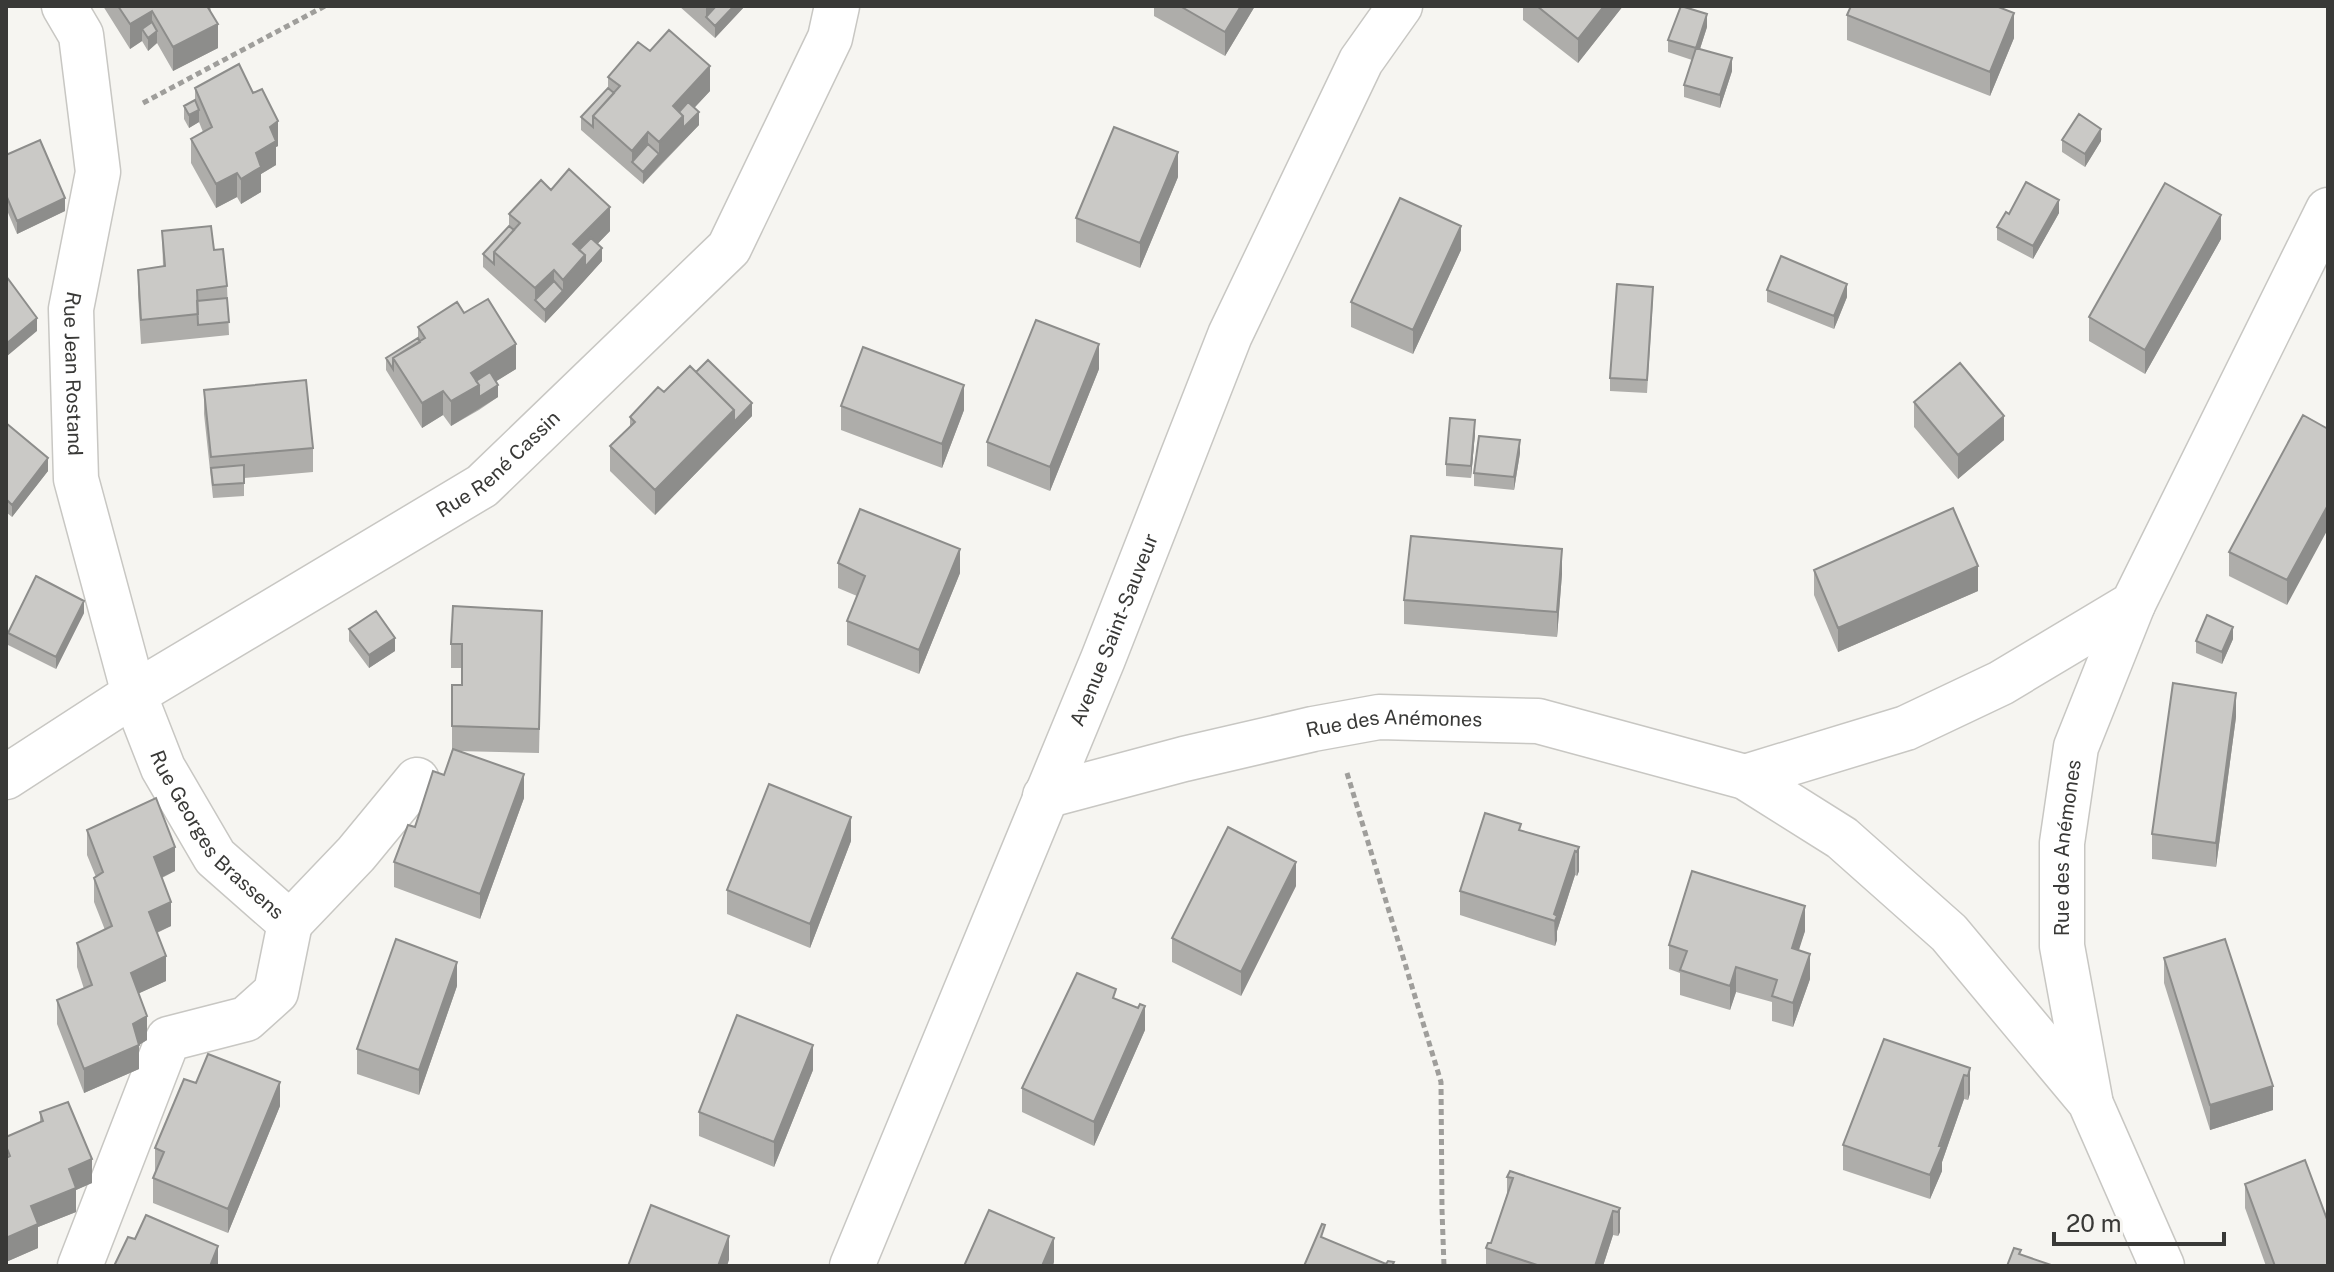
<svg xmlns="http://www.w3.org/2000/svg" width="2334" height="1272" viewBox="0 0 2334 1272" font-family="'Public Sans',sans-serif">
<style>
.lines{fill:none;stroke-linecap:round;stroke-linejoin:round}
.minor-casing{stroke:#c8c7c3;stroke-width:47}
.path{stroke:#9f9e9b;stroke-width:5;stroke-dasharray:6 4;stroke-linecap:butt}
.minor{stroke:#fff;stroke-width:44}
.wall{fill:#aeadaa}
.shaded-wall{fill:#8d8d8b}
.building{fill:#cac9c6;stroke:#8d8d8b;stroke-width:2}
.labels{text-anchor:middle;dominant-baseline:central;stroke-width:6;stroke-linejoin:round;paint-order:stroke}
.street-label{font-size:20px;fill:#393937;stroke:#f6f5f1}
</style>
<rect width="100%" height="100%" fill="#f6f5f1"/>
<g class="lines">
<defs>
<g id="minor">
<path id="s1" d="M64,6L81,35L98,172L71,309L76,479L134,694L163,768L215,857L290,923L276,992L246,1019L168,1039L80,1266"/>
<path id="s2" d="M6,777L134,694L482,486L729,248L830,38L837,6"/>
<path d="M1745,777L1906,728L2001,683L2133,604L2328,210"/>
<path id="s3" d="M1045,796L1184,759L1313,729L1379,717L1538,721L1745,777L1842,838L1949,933L2090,1102L2162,1266"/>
<path d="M290,923L356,854L417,780"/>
<path id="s4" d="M2090,1099L2062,946V843L2076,747L2133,604"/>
<path id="s5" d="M852,1266L1103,659L1230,335L1361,61L1400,6"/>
</g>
</defs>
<use href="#minor" class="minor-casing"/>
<path class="path" d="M143,103L325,6
M1347,773L1441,1082L1442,1210L1444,1266"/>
<use href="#minor" class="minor"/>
</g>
<path class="wall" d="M103,6H210L218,48L173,71L157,43L148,51L142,41L130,49Z
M679,6H745L715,38Z
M1154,6H1255L1225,56L1154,16Z
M1523,6H1623L1578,63L1523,20Z
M1847,15L2014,38L1990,96L1847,40Z
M1707,27L1700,49L1732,71L1720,108L1684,97V85L1692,60L1668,52V40Z
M650,51L710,91L694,108L699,125L643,184L581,130V117L608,88V77Z
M195,88L278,146L276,147V165L261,174V192L241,204L237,197L216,208L191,163V139L203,132L199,122L189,128L184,119V106L195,100Z
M2062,140L2101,141L2085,167L2062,152Z
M6,155L65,211L17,234L6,208Z
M1178,177L1140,268L1076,242V218Z
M551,190L610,231L597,244L602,261L545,323L483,267V254L509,226V214Z
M2059,213L2033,259L1997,240V227L2009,214Z
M162,231L214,250L227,286L229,335L141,344L138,294V270L163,267Z
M2221,239L2145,374L2089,341V317Z
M1461,250L1413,354L1351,327V302Z
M1767,290L1847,297L1834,329L1767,302Z
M1653,299L1647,393L1610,391V378Z
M464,313L516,369L496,381L498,397L479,410L451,426L443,415L422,428L386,370V358L418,338V327Z
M1099,369L1050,491L987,466V442Z
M696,372L752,416L655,515L610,471V446L630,427V417Z
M204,390L313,448V472L244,478V496L213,498L204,414Z
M1914,402L2004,440L1958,479L1914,427Z
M841,406L964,410L942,468L841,430Z
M2303,415L2287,605L2229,576V552Z
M6,423L48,471L12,517L6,512Z
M1475,433L1471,478L1446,476V464Z
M1520,453L1514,490L1474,486V473Z
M838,563L960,573L919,674L847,645V621L857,596L838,588Z
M1814,570L1978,591L1838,652L1814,595Z
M1562,574L1557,637L1404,624V600Z
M542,611L539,753L456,751L524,798L480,919L394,887V862L444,775L452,750V685H462V668H451V644Z
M84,613L56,669L8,645V633Z
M349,629L395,651L369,668L349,641Z
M2233,639L2222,664L2196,653V641Z
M2236,717L2216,867L2152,859V834Z
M87,830L175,871L162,878L171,926L157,933L166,981L139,993L147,1040L139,1045V1069L84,1093L57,1024V1000L84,989L77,967V943L105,930L94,902V878L96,877L87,855Z
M1521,830L1579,847V871L1577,876L1575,875L1557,931V940L1555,946L1460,915V891Z
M851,841L810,948L727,914V890Z
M1296,886L1241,996L1172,962V938Z
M1805,931L1798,950L1810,979L1793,1027L1772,1021V1002L1736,992L1730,1010L1680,995V973L1669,969V945Z
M2164,958L2273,1110L2210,1130L2164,983Z
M457,986L419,1095L357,1074V1049Z
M1116,999L1145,1030L1094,1146L1022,1112V1088Z
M1970,1068V1093L1968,1100L1964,1099L1942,1162V1171L1930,1199L1843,1170V1145Z
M813,1070L774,1167L699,1136V1112Z
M196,1083L280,1106L228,1233L153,1203V1178L155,1173V1148Z
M40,1112L92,1183L76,1190V1212L38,1227V1248L6,1262V1137L40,1123Z
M1507,1177L1620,1208V1232L1618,1236L1613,1235L1603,1266H1486V1248L1491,1243L1507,1194Z
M2245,1184L2328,1266H2266L2245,1208Z"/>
<path class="shaded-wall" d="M706,6H725L706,17Z
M734,6H745L715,38V26Z
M1241,6H1255L1225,56V32Z
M1604,6H1623L1578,63V39Z
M152,11V34L157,31V43L148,51V38L142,29V41L130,49V24Z
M2014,13V38L1990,96V72Z
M1707,14V27L1696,61V48Z
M218,24V48L173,71V47Z
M1732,58V71L1720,108V95Z
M710,66V91L683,120L699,112V125L659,166V142L673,106Z
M199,110V122L189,128V115Z
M278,121V146L276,147V165L261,174V192L241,204V179L270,127Z
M2101,129V141L2085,167V154Z
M648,132V156L632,162V151Z
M1178,152V177L1140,268V243Z
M659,154V166L643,184V172Z
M237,173V197L216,208V184Z
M65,198V211L17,234V221Z
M2059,200V213L2033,259V246Z
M610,207V231L585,257V280L563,304V280L573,244Z
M2221,215V239L2145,374V350Z
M1461,226V250L1413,354V330Z
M602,248V261L585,280V267Z
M554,270V294L535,300V313V288Z
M1847,284V297L1834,329V316Z
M563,291V304L545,323V310Z
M37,318V331L6,357V344Z
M516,344V369L479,392L498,385V397L451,426V401L471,373Z
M1099,344V369L1050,491V467Z
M964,385V410L942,468V444Z
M443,391V415L422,428V403Z
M752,403V416L655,515V490L734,410Z
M2004,416V440L1958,479V455Z
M1475,420V433L1471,478V466Z
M1520,440V453L1514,490V477Z
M48,458V471L12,517V505Z
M2328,505V529L2287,605V580Z
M960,549V573L919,674V650Z
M1562,549V574L1557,637V612Z
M1978,566V591L1838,652V628Z
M84,601V613L56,669V657Z
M2233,627V639L2222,664V652Z
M395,638V651L369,668V655Z
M2236,693V717L2216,867V843Z
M524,774V798L480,919V894Z
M851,817V841L810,948V924Z
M175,847V871L154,881V857Z
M1579,847V871L1577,876V852Z
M1575,851V875L1557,931V940L1555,946L1554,914Z
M1296,862V886L1241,996V972Z
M171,902V926L149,936V912Z
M1805,906V931L1792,972V948Z
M1810,954V979L1793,1027V1003Z
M166,956V981L131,997V973Z
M457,962V986L419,1095V1070Z
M1736,967V992L1730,1010V986Z
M1145,1006V1030L1094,1146V1122Z
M147,1016V1040L139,1045V1069L84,1093V1069L133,1024Z
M813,1045V1070L774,1167V1142Z
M1970,1068V1093L1968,1100V1076Z
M1964,1075V1099L1942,1162V1171L1930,1199V1175Z
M280,1082V1106L228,1233V1209Z
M2273,1086V1110L2210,1130V1105Z
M92,1159V1183L76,1190V1212L38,1227V1248L6,1262V1238L31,1206L69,1169Z
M1620,1208V1232L1618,1236V1212Z
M1613,1211V1235L1603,1266H1595Z
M729,1236V1260L727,1266H718Z
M1054,1238V1262L1053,1266H1042Z
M218,1246V1266H210Z"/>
<path class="building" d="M118,6H207L218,24L173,47L152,11L130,24Z
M716,6H734L715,26L706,17Z
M1180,6H1241L1225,32Z
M1537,6H1604L1578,39Z
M1681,6L1707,14L1696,48L1732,58L1720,95L1684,85L1696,48L1668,40Z
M1851,6H1996L2014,13L1990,72L1847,15Z
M152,22L157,31L148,38L142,29Z
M669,30L710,66L673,106L683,116L659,142L648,132L632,151L593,116L620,86L608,77L638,42L650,51Z
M239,64L253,93L262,89L278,121L270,127L276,141L256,153L261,167L241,179L237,173L216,184L191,139L212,127L195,88Z
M608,88L614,93L593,116V127L581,117Z
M195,100L199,110L189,115L184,106Z
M688,102L699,112L683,128V116L679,112Z
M2079,114L2101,129L2085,154L2062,140Z
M1114,127L1178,152L1140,243L1076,218Z
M40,140L65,198L17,221L6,195V155Z
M648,144L659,154L643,172L632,162Z
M569,169L610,207L573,244L585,255L563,280L554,270L535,288L494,252L520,223L509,214L541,180L551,190Z
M2026,182L2059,200L2033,246L1997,227L2006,212L2009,214Z
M2165,183L2221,215L2145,350L2089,317Z
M1400,198L1461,226L1413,330L1351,302Z
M211,226L214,250L223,249L227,286L197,290L198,314L141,320L138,270L165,266L162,231Z
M509,226L514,230L494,252V264L483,254Z
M591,238L602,248L585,267V255L579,250Z
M1781,256L1847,284L1834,316L1767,290Z
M6,276L37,318L6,344Z
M554,281L563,291L545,310L535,300Z
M1617,284L1653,287L1647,380L1610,378Z
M227,298L229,322L198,325L197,301Z
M488,299L516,344L471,373L479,385L451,401L443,391L422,403L393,358L425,338L418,327L457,302L464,313Z
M1036,320L1099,344L1050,467L987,442Z
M418,338L420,342L393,358V369L386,358Z
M863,347L964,385L942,444L841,406Z
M708,360L752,403L734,422V410L696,372Z
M1960,363L2004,416L1958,455L1914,402Z
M690,366L734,410L655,490L610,446L635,422L630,417L658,387L664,392Z
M490,372L498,385L479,397V385L476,381Z
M306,380L313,448L211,457L204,390Z
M2303,415L2328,429V505L2287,580L2229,552Z
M1450,418L1475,420L1471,466L1446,464Z
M6,423L48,458L12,505L6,499Z
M1479,436L1520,440L1514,477L1474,473Z
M244,465V483L213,485L211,468Z
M1953,508L1978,566L1838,628L1814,570Z
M860,509L960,549L919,650L847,621L865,576L838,563Z
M1411,536L1562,549L1557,612L1404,600Z
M36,576L84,601L56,657L8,633Z
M453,606L542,611L539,729L452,726V685H462V644H451Z
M376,611L395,638L369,655L349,629Z
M2207,615L2233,627L2222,652L2196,641Z
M2173,683L2236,693L2216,843L2152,834Z
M453,749L524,774L480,894L394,862L408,825L415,827L433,771L444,775Z
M769,784L851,817L810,924L727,890Z
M156,798L175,847L154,857L171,902L149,912L166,956L131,973L147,1016L133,1024L139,1045L84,1069L57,1000L92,985L77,943L112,926L94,878L103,872L87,830Z
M1485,813L1521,824L1519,830L1579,847L1577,852L1575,851L1554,914L1557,916L1555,921L1460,891Z
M1228,827L1296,862L1241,972L1172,938Z
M1692,871L1805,906L1792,948L1810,954L1793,1003L1772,996L1777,980L1736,967L1730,986L1680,970L1687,951L1669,945Z
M396,939L457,962L419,1070L357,1049Z
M2225,939L2273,1086L2210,1105L2164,958Z
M1077,973L1116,989L1113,998L1138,1008L1140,1004L1145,1006L1094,1122L1022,1088Z
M737,1015L813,1045L774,1142L699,1112Z
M1884,1039L1970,1068L1968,1076L1964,1075L1939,1146H1942L1930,1175L1843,1145Z
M208,1054L280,1082L228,1209L153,1178L164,1152L155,1148L184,1079L196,1083Z
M68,1102L92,1159L69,1169L76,1188L31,1206L38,1224L6,1238V1158L10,1156L6,1146V1137L43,1121L40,1112Z
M2305,1160L2328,1222V1266H2275L2245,1184Z
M1510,1171L1620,1208L1618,1212L1613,1211L1595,1266H1540L1486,1248L1488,1243H1491L1513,1178L1507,1177Z
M651,1205L729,1236L718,1266H628Z
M989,1210L1054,1238L1042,1266H964Z
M146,1215L218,1246L210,1266H114L128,1237L135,1239Z
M1322,1224L1325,1225L1321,1237L1386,1264L1388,1261L1394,1262L1392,1266H1304Z
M2014,1248L2021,1250L2019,1254L2054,1266H2007Z"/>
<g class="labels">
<g class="street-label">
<text stroke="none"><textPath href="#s1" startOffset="376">Rue Jean Rostand</textPath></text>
<text stroke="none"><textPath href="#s2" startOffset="584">Rue René Cassin</textPath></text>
<text stroke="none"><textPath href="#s5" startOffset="688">Avenue Saint-Sauveur</textPath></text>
<text stroke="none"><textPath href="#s3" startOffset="358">Rue des Anémones</textPath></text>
<text stroke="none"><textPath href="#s1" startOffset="870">Rue Georges Brassens</textPath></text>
<text stroke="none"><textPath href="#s4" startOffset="254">Rue des Anémones</textPath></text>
</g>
</g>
<rect width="2334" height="1272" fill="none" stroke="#393937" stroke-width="16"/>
<path d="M2054 1232v12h170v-12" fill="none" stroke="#393937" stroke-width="4"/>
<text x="2066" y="1232" font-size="24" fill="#393937" stroke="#f6f5f1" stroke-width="6" paint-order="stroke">20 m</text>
</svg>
